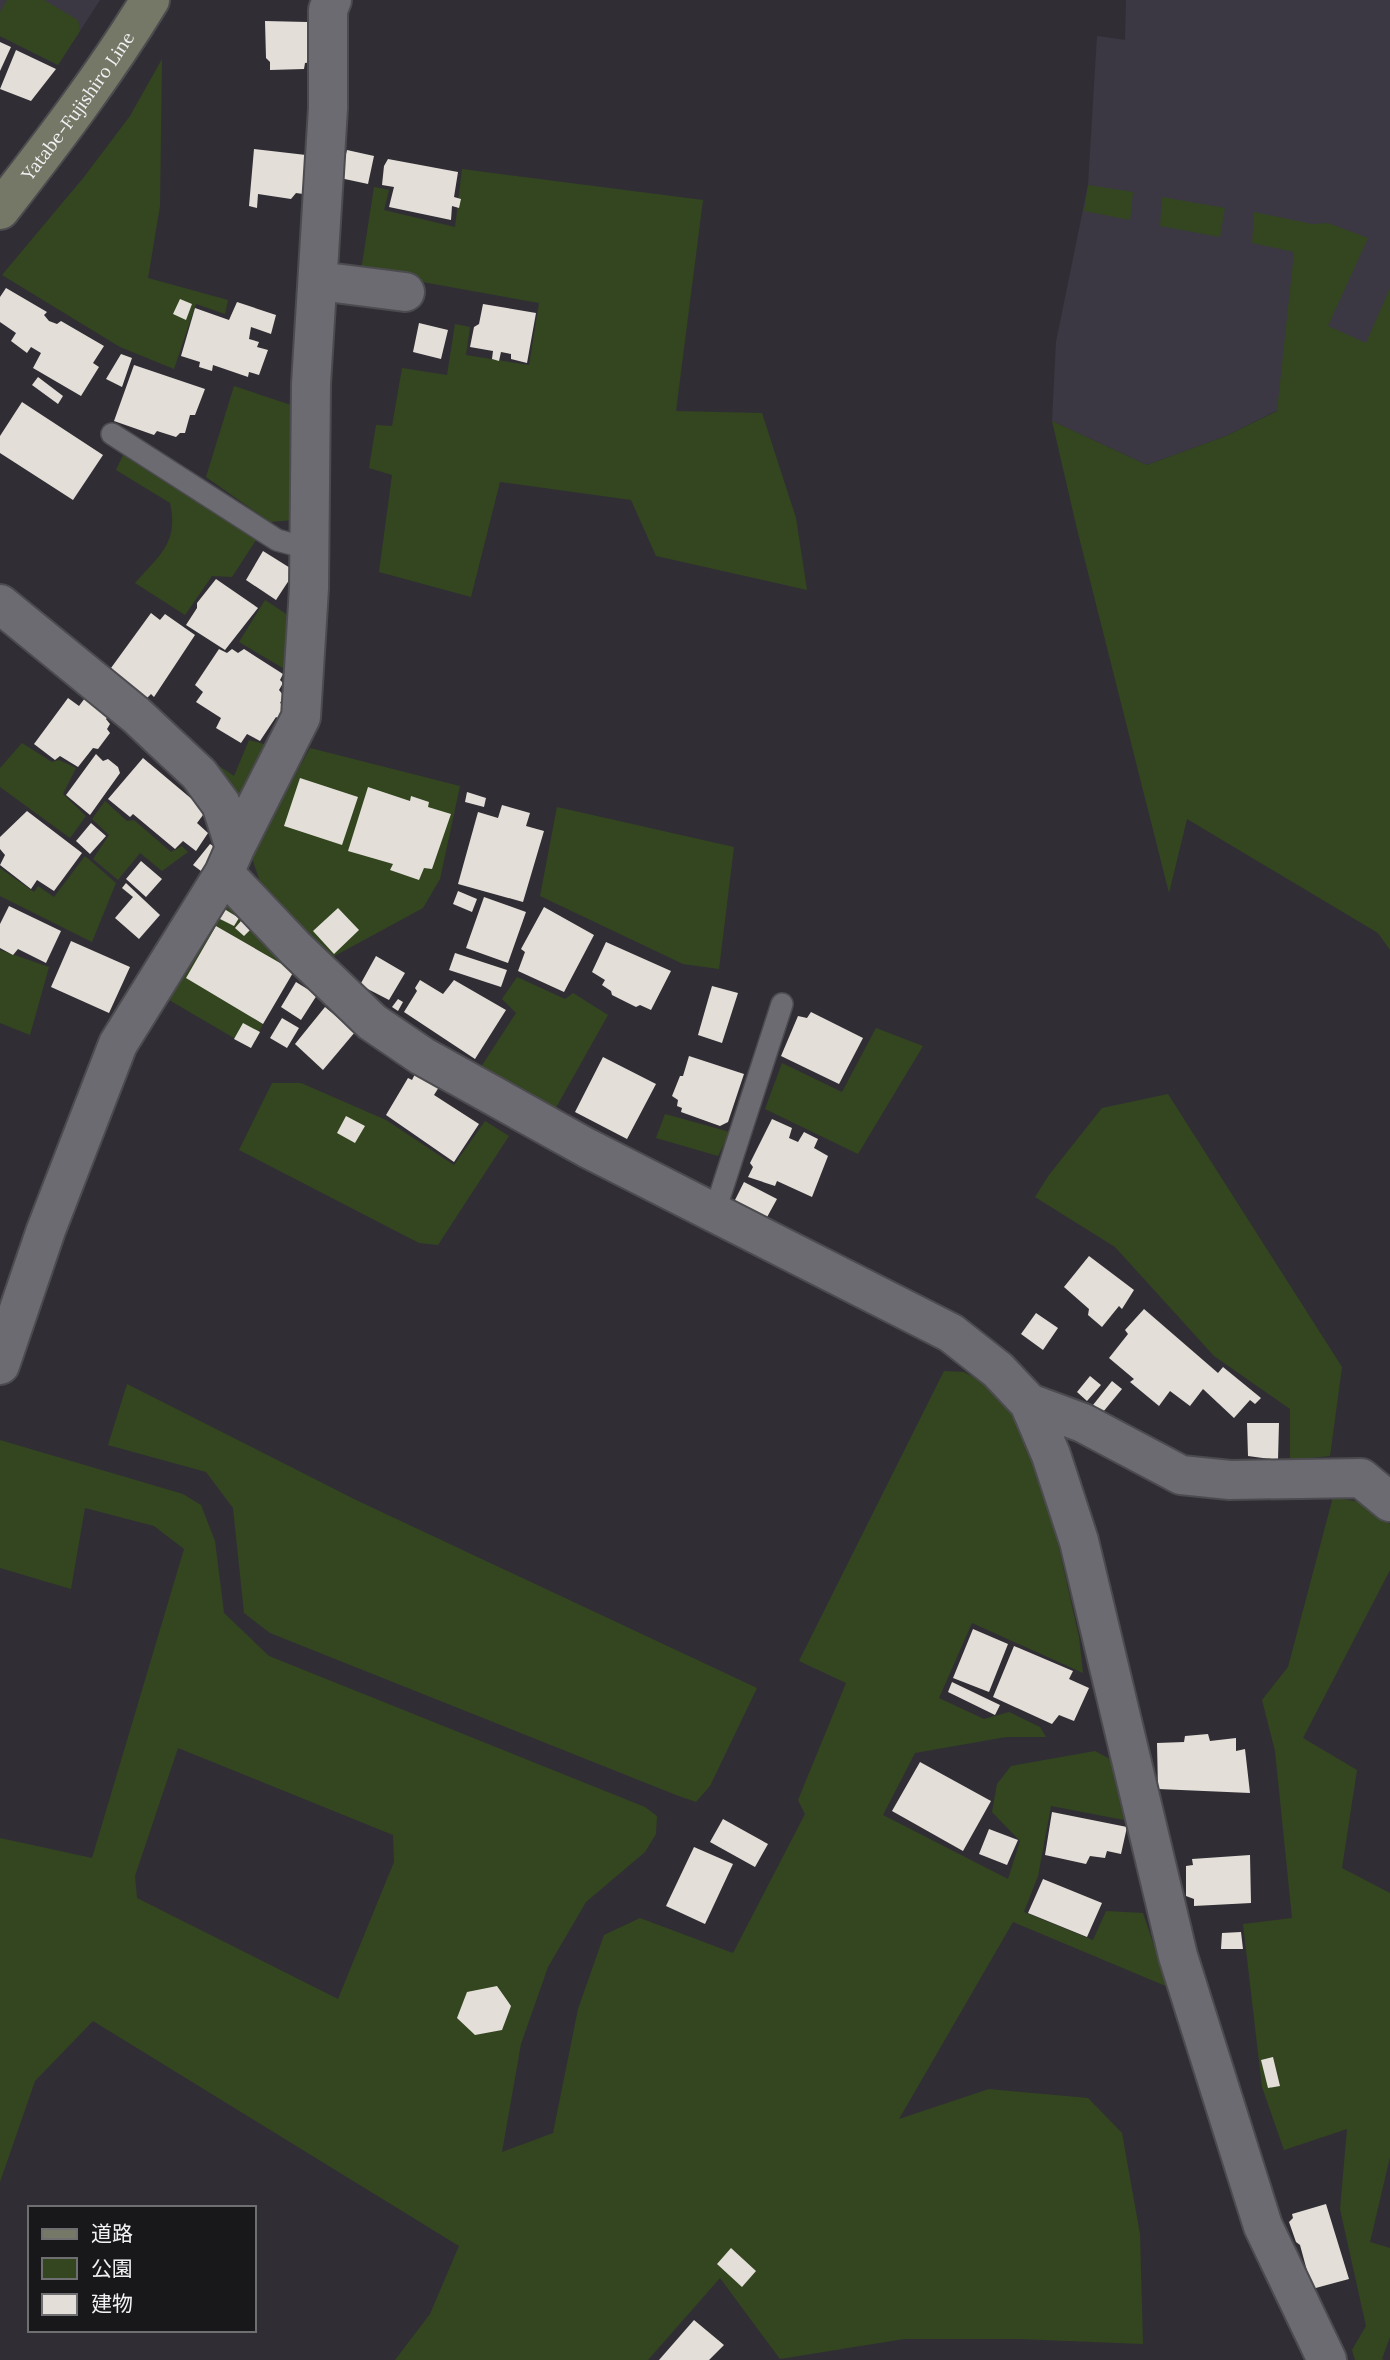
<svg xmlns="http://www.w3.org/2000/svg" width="1390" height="2360" viewBox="0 0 1390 2360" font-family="Lora,'Noto Sans JP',serif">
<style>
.built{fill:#3b3843}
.green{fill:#334620;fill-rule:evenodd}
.building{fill:#e3ded8}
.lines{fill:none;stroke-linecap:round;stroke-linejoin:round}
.lane-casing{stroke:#4c4b4f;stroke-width:24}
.street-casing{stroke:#4c4b4f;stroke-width:42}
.secondary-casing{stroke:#4c4b4f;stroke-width:42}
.lane{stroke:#6c6b71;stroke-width:21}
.street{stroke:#6c6b71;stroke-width:38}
.secondary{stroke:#757866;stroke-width:38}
.labels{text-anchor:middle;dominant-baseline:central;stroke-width:7;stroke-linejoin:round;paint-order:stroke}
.street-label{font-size:18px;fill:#f2f1f4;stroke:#181719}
</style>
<rect width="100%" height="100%" fill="#302e34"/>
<path class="built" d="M0,0H100L58,65L0,36Z
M1126,0H1390V368L1308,395L1226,436L1147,465L1052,421L1056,342L1088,185L1097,36L1125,40Z"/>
<path class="green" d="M7,0H44L78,20L80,31L58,65L0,36V12Z
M162,59L160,206L148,278L228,300L225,314L196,304L174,369L120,347L2,275L84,177L130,116Z
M462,169L703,200L676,411L762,413L796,518L807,590L656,556L631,500L500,482L471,597L379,572L392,475L369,468L376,425L392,426L402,368L447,375L455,324L470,327L466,355L529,365L539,303L361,271L374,187L389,190L384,210L455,227Z
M1088,185L1133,192L1130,220L1084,211Z
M1162,197L1225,208L1220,237L1160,226Z
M1254,212L1312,224L1328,223L1368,238L1328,326L1366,343L1390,288V950L1378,933L1187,819L1169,893L1077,529L1052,421L1147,465L1226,436L1277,411L1294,252L1252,243Z
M234,386L297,407L294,520L270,522L206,477Z
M123,455L256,540L232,577L212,576L185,615L135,583C159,556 179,543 170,503L116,470Z
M265,600L291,617L288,671L239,642Z
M249,740L271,746L244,794L234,800L209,759L234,776Z
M22,743L52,762L59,760L76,768L63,794L86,816L70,838L0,787V768Z
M310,748L460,786L440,879L423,908L329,959L262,888L251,855Z
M105,801L127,821L134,820L171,852L182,846L188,852L162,871L140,853L118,880L93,859L109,835L92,819Z
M557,807L734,847L719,969L683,964L540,896Z
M85,856L116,883L92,942L0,896V868L34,892L38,886L54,897Z
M224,903L298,968L294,971L216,926L187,978L263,1024L251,1048L164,997Z
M0,950L49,967L30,1035L0,1023Z
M517,977L565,999L573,993L608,1015L553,1113L479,1070L516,1013L502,999Z
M876,1028L923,1046L858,1154L765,1109L782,1063L842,1092Z
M272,1083H301L386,1120L454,1165L485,1121L509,1136L438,1245L419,1243L239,1150Z
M1168,1094L1342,1367L1330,1456L1290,1460V1409L1214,1356L1115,1247L1035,1197L1049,1175L1102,1108Z
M665,1114L730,1132L718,1156L656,1138Z
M944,1371L964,1372L999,1391L1034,1445L1050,1508L1079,1637L1083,1673L972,1623L939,1698L984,1719L1009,1712L1040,1727L1046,1737H1006L915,1753L883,1815L1008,1879L1020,1841L992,1812L997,1784L1011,1766L1095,1751L1110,1759L1124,1820L1051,1806L1038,1876L1024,1912L1093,1940L1106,1911L1143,1913L1168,1987L1013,1922L899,2119L989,2089L1088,2098L1122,2133L1140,2234L1143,2344L1018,2339H904L780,2359L720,2278L648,2360H395L430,2314L459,2246L93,2021L35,2081L0,2182V1838L92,1858L184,1549L154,1526L85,1508L71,1589L0,1568V1440L183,1494L201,1505L215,1541L224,1613L269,1656L645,1807L657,1816L656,1834L645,1852L586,1902L548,1967L521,2044L502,2152L553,2133L578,2009L604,1935L640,1918L733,1953L805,1814L798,1800L846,1683L799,1661ZM178,1748L393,1835L394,1862L338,1999L137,1898L135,1876Z
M127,1384L356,1500L757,1688L710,1786L696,1802L676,1795L270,1633L244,1613L233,1508L206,1472L108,1445Z
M1333,1497L1360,1502L1390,1524V1570L1303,1738L1357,1770L1342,1868L1390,1893V2157L1370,2242L1390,2248V2337L1382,2359L1384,2360H1355L1352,2350L1366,2326L1340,2209L1347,2129L1284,2150L1262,2087L1243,1924L1292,1918L1275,1751L1262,1700L1288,1667Z"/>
<path class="building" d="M265,21L307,22V32H313L312,62L305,63L304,69L270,70V62L266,58Z
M0,42L11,47L0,71Z
M16,50L56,69L31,101L0,89Z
M254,149L306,155L303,194L296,193L291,199L258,194L257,208L249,206Z
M347,150L374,156L368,184L340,178Z
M388,159L458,172L454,197L461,199L459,208L452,206L451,220L389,207L394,187L382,185L384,166Z
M6,288L47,312L44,315L49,321L57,324L61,321L104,346L93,363L99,367L81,396L33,368L41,353L31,347L27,353L11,341L16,333L0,322V297Z
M180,299L192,304L186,320L173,314Z
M237,302L276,315L271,334L251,327L249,339L259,342L257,347L268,350L259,375L249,372L248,377L213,365L212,371L199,367L200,362L181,356L195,308L229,320Z
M483,304L536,313L527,363L511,359V354L501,352L499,361L492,359L493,351L470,347L474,327L479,324Z
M419,323L448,330L441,359L413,352Z
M121,354L132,358L122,387L106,379Z
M134,365L205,389L195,415H190L185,433H180L176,437L157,431L154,435L114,421Z
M38,377L63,396L58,404L32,385Z
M22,402L103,455L73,500L0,453V436Z
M263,551L295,571L276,600L246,580Z
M216,579L258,608L225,650L186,625L197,608V603Z
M151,613L160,620L165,614L195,635L154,697L151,694L146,699L113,676L116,673L111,668Z
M219,649L227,653L232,649L238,653L244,649L283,674L280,680L283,683L279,690L284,696L280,703L284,705L278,718L276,717L260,741L247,734L241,743L216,728L221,718L196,702L203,692L195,685Z
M68,698L79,706L85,698L109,715L106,719L110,724L107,729L110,733L98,749L93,748L78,767L60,756L55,760L34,744Z
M96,754L103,761L108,759L118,767L120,773L90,815L66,795Z
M143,758L206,811L197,823L208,833L196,851L183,841L175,849L133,814L130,817L108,799Z
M300,778L358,797L342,845L284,826Z
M368,787L410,801L411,796L429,802L428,807L451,814L432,869L424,868L419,880L390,870L393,864L348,851Z
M467,792L486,798L484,807L465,802Z
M502,805L530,813L526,826L544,831L523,902L458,884L478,812L498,818Z
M27,811L82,853L54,891L37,880L31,889L0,865L5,855L0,849V837Z
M91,823L106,836L90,854L76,841Z
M210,844L218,849L201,871L193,865Z
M141,861L162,879L146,897L126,879Z
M126,883L160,915L139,939L115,918L133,897L122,888Z
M458,891L477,899L472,912L453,904Z
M484,897L526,912L508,963L466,948Z
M9,906L61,931L46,963L18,949L13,955L0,948V924Z
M221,907L239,918L234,926L216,917Z
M544,907L594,935L564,992L518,971L525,952L521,949Z
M338,908L359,930L334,954L313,931Z
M241,921L251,929L244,936L235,928Z
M216,926L294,971L263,1024L186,978Z
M71,941L130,967L109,1013L51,987Z
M606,942L671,971L651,1010L640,1005L636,1007L612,995L611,991L602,985L605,980L592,972Z
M455,953L507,970L501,987L449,970Z
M376,956L405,973L389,1000L360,985Z
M420,980L443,994L454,980L506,1010L475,1059L404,1012L417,991L415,988Z
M296,982L317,995L301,1020L281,1007Z
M712,986L738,993L722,1043L698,1035Z
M398,999L403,1002L398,1011L392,1007Z
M325,1007L355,1032L323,1070L295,1044Z
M811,1012L863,1038L839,1084L781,1056L798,1016L807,1018Z
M282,1018L299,1028L287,1048L270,1038Z
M243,1023L260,1032L251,1048L234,1039Z
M689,1056L744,1074L728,1122L720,1126L681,1112L682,1108L677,1106L678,1100L672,1096L680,1076H683Z
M603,1057L656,1084L627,1139L575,1112Z
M415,1074L439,1087L434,1095L479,1124L454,1162L386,1115L408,1078L412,1080Z
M346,1116L365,1126L355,1143L337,1133Z
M772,1119L792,1128L789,1138L798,1142L804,1132L818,1139L814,1148L828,1156L812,1197L777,1181L775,1186L748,1177L753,1167L750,1163Z
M744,1182L777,1199L766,1219L734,1202Z
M1089,1256L1134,1290L1122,1309L1119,1306L1102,1327L1088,1315L1089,1309L1064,1287Z
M1144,1309L1218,1373L1223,1367L1261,1398L1255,1404L1250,1400L1234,1418L1203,1389L1190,1406L1170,1391L1159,1406L1130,1382L1134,1379L1109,1358L1128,1334L1125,1330Z
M1036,1313L1058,1328L1043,1350L1021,1334Z
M1090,1376L1101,1385L1087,1401L1077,1392Z
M1112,1381L1122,1389L1103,1412L1093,1405Z
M1247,1423H1279L1278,1460L1248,1456Z
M973,1629L1008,1644L989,1692L953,1678Z
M1014,1646L1073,1671L1069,1679L1089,1688L1074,1721L1059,1715L1052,1724L993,1697Z
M952,1682L1000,1705L995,1715L948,1692Z
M1208,1734L1210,1741L1236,1738V1751L1245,1749L1250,1793L1158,1789L1157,1743L1184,1742L1185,1736Z
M920,1762L991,1801L963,1851L892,1811Z
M1052,1812L1127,1827L1121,1854L1107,1851L1105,1858L1090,1856L1086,1864L1045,1855Z
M723,1819L768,1844L755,1867L710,1842Z
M989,1829L1018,1840L1007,1865L979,1854Z
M694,1847L733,1864L705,1924L666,1906Z
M1250,1855L1251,1903L1194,1906V1899L1186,1896V1866L1193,1865L1192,1859Z
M1043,1879L1102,1903L1087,1937L1028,1913Z
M1241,1932L1243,1949H1221L1222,1933Z
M497,1986L511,2006L502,2030L475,2035L457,2018L467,1992Z
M1273,2057L1280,2086L1268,2088L1261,2060Z
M1326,2204L1349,2279L1312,2289L1300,2245L1296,2242L1289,2222L1293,2218L1292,2214Z
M731,2248L756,2271L742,2287L717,2264Z
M694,2320L724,2345L709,2360H659Z"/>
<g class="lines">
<defs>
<path id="lane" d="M112,434L277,540L310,549
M714,1214L782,1004"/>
<path id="street" d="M319,281L405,292
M0,604L136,715L199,774L221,804L235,848L224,873L118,1044L46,1230L0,1365
M235,848L301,717L309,588L311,384L328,108V10L332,0
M224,873L296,949L372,1022L422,1056L587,1148L951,1333L998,1370L1029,1403L1051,1455L1079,1541L1178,1956L1263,2226L1327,2360
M1029,1403L1083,1423L1181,1475L1230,1480L1361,1478L1390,1502"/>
<g id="secondary">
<path id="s1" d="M0,210C53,142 105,74 150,0"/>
</g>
</defs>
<use href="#lane" class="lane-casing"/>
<use href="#street" class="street-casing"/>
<use href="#secondary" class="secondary-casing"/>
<use href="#lane" class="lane"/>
<use href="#street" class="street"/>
<use href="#secondary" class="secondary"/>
</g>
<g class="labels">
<g class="street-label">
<text stroke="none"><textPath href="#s1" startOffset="130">Yatabe-Fujishiro Line</textPath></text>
</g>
</g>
<rect x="28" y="2206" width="228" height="126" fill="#181719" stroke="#6f6e71" stroke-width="2"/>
<rect x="42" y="2229" width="35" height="10" fill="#757866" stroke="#6f6e71" stroke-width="2"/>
<text x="91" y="2241" font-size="21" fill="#f2f1f4">道路</text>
<rect x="42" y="2258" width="35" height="21" fill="#334620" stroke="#6f6e71" stroke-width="2"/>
<text x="91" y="2276" font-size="21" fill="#f2f1f4">公園</text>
<rect x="42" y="2294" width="35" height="21" fill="#e3ded8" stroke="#6f6e71" stroke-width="2"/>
<text x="91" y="2311" font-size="21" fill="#f2f1f4">建物</text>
</svg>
